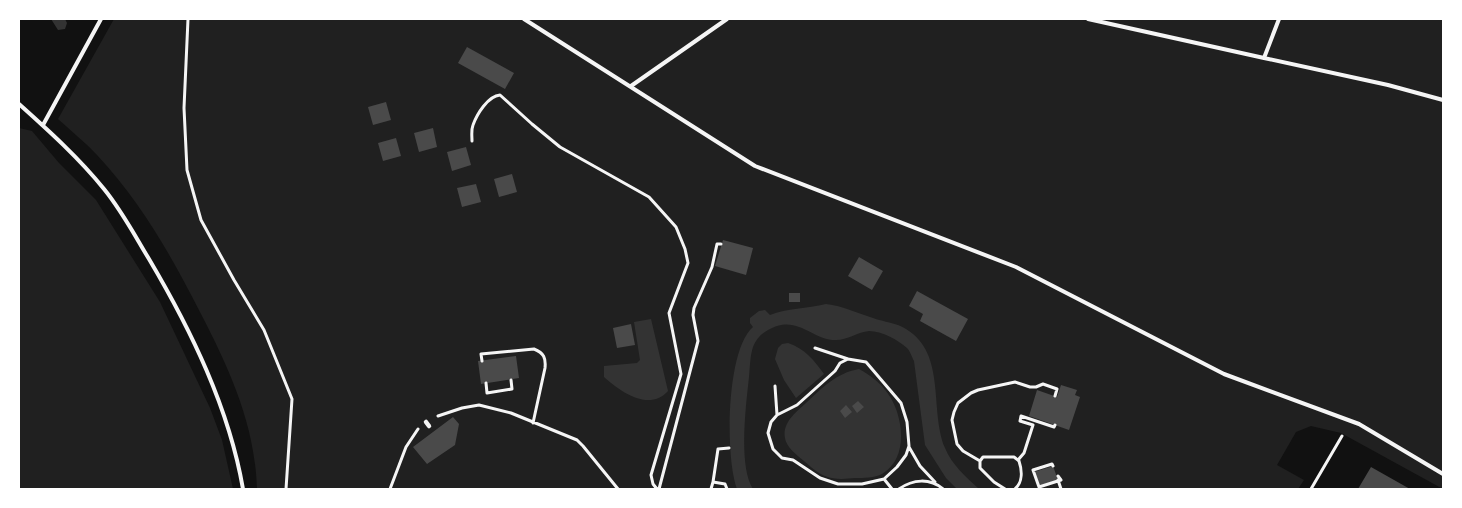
<svg xmlns="http://www.w3.org/2000/svg" width="1462" height="508" viewBox="0 0 1462 508" font-family="'DM Sans',sans-serif">
<style>
.green{fill:#202020}
.water{fill:#333}
.building{fill:#4a4a4a}
.lines{fill:none;stroke-linecap:round;stroke-linejoin:round}
.path{stroke:#f5f5f5;stroke-width:3}
.service{stroke:#f5f5f5;stroke-width:4}
.pedestrian{stroke:#f5f5f5;stroke-width:4.5}
</style>
<rect width="100%" height="100%" fill="#111"/>
<path class="green" d="M114,19H1443V489L1341,433L1311,426L1296,432L1277,465L1304,480L1298,489H257C255,425 230,370 201,314C172,257 141,202 97,155C85,142 71,131 58,119Z
M19,128L32,131L59,163L96,200L160,302L210,408L222,440L233,489H19Z"/>
<path class="water" d="M51,19H65L67,23L65,29L58,30Z
M826,304C843,306 857,313 873,318C884,322 897,323 906,329C947,354 929,410 945,448C952,465 966,477 979,489H957L946,478L925,445L914,361C912,357 910,351 907,348C898,340 882,331 869,331C858,332 847,340 836,340C811,340 797,313 768,330C761,334 756,339 753,347C750,356 750,367 749,377C746,405 738,466 753,489H737C725,457 726,350 753,327L750,323V318L759,311L765,310L770,315C787,308 807,309 826,304Z
M651,319L668,391C649,412 621,392 604,377V366L637,363L640,360L634,322Z
M788,343C804,348 815,361 824,374L796,398L784,380L775,359L778,348L782,344Z
M859,369C881,381 896,398 900,424C903,443 900,463 882,474C875,478 863,478 855,478C845,479 835,480 825,476C817,473 810,466 804,461C797,455 786,447 785,438C782,423 796,412 806,403C822,388 836,373 859,369Z"/>
<path class="building" d="M467,47L514,73L505,89L458,63Z
M386,102L391,120L373,125L368,107Z
M433,128L437,147L419,152L414,133Z
M396,138L401,156L383,161L378,143Z
M466,147L471,165L452,171L447,152Z
M512,174L517,192L499,197L494,179Z
M476,184L481,202L462,207L457,188Z
M723,240L753,248L746,275L715,266Z
M859,257L883,271L872,290L848,276Z
M917,291L968,319L956,341L920,321L923,314L909,306Z
M789,293H800V302H789Z
M631,324L635,345L617,348L613,328Z
M516,356L519,378L481,384L478,361Z
M1061,385L1077,390L1075,395L1080,397L1069,430L1029,416L1037,390L1057,397Z
M858,401L864,407L857,413L852,406Z
M846,405L852,412L845,418L840,411Z
M453,417L459,424L455,445L427,464L413,447Z
M1053,466L1058,480L1039,486L1034,472Z
M1371,467L1410,489H1358Z"/>
<g class="lines">
<path class="path" d="M188,19L184,108L187,170L201,220L234,280L264,330L292,399L286,489
M472,141C472,136 471,130 473,125C477,114 488,96 500,95L532,124L560,147L649,197L676,227L685,249L688,263L669,313L681,374L651,475L653,484L657,489
M815,348L848,359
M848,359L866,362L901,403L907,422L909,446L906,455L897,467L884,479L862,484H838L820,478L793,460L782,458L773,449L768,433L771,422L777,415L797,405L835,371L840,363Z
M482,361L481,354L534,349C544,353 546,358 545,368L533,423
M486,383L487,393L512,389L511,380
M775,386L777,415
M438,416L462,408L479,405L511,413L577,440L583,446L618,489
M909,447L920,466L935,482
M1018,460L1024,453L1033,425L1020,421L1021,416L1054,427L1055,425
M980,461L963,451L957,444L952,420L954,412L958,403L971,393L978,390L1015,382L1030,387H1036L1043,384L1057,389L1055,396
M1053,466L1052,464L1033,470L1039,487L1061,480L1058,476
M884,479L892,489
M1058,480L1061,489
M713,482L718,449L729,448
M390,489L406,447L418,429
M659,489L698,341L693,315L694,308L712,267L717,244H721
M711,489L713,482L725,484L727,489
M899,489C913,479 930,478 943,489
M1005,489L994,482L980,468V461L983,457H1014L1019,461C1022,470 1023,482 1015,489
M1311,489L1342,436"/>
<path class="service" d="M524,19L755,166L1016,267L1224,374L1359,424L1443,474
M1088,19L1264,58
M1279,19L1264,58L1388,85L1443,100
M631,86L727,19
M19,104C48,130 79,158 104,189C122,211 135,236 149,259C191,330 229,408 243,489
M43,125L101,19"/>
<path class="pedestrian" d="M426,422L429,426"/>
</g>
<rect width="1462" height="508" fill="none" stroke="#ffffff" stroke-width="40"/>
</svg>
